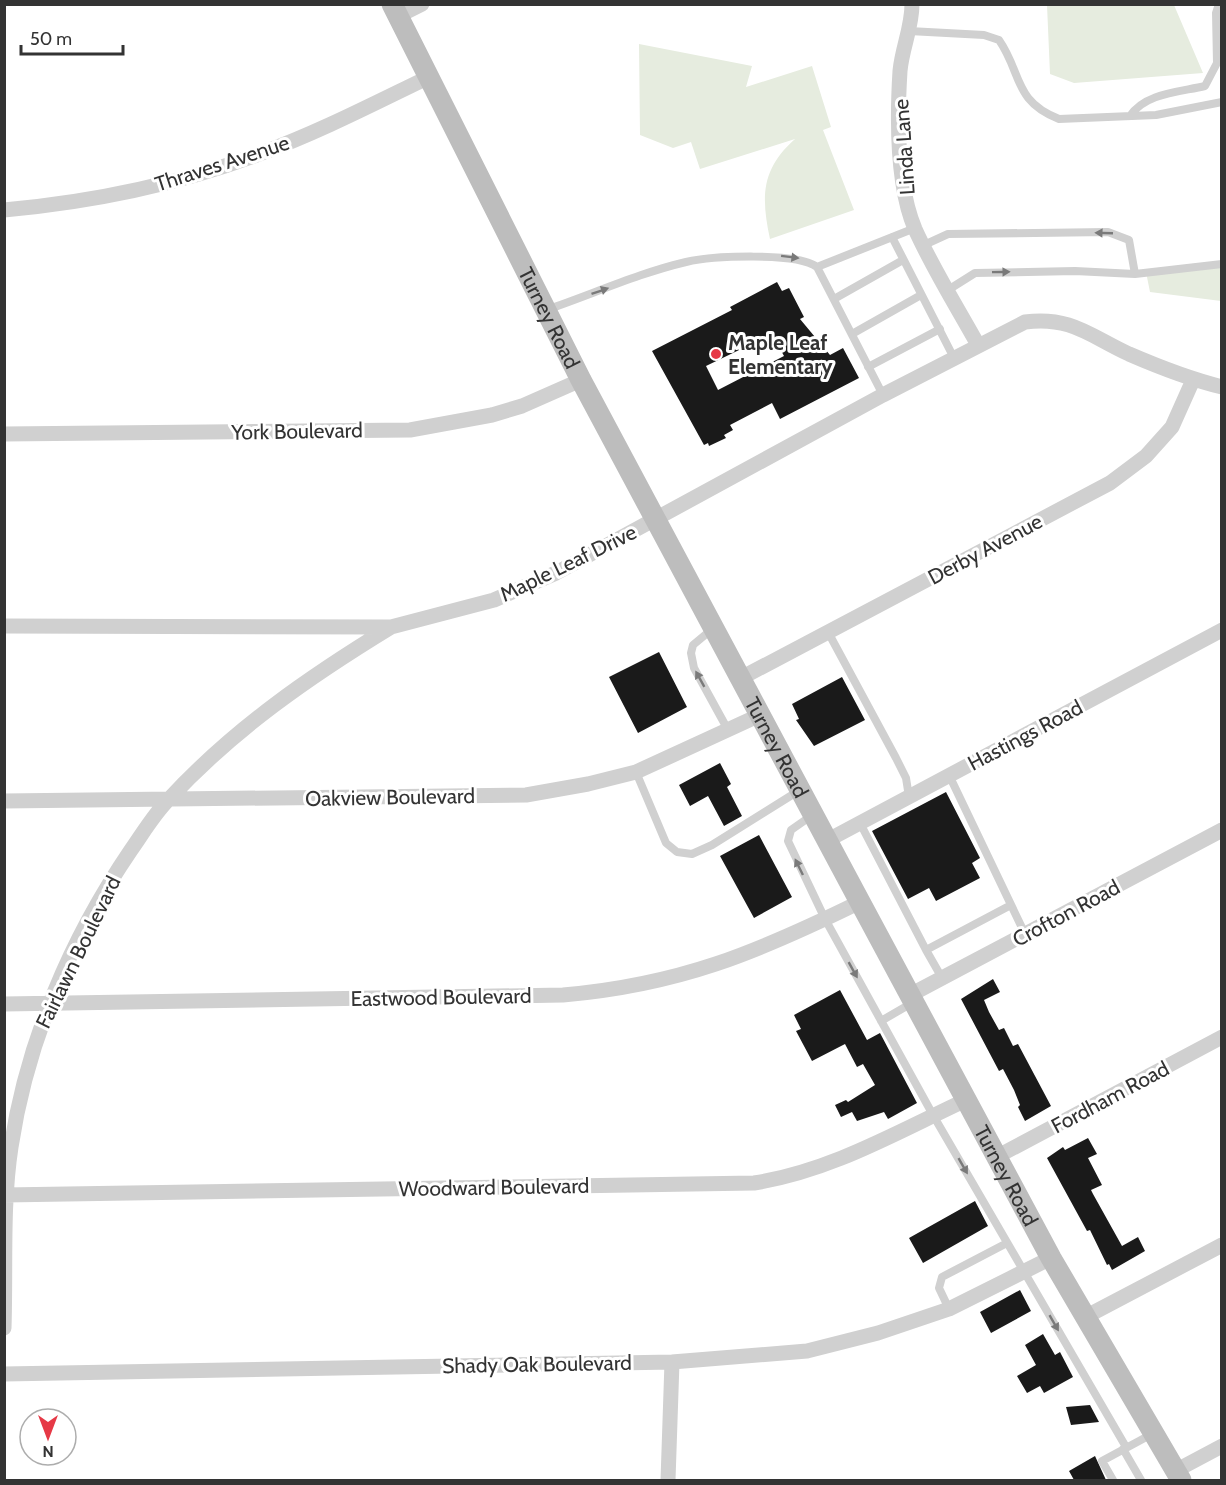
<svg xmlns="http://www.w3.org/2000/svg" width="1226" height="1485" viewBox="0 0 1226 1485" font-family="Cabin,sans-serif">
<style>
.green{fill:#e6ecdf}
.building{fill:#1a1a1a;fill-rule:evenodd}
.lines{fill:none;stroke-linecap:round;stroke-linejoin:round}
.lane{stroke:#d0d0d0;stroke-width:8}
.street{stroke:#d0d0d0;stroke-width:15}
.secondary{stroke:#bdbdbd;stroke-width:21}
.oneway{fill:#7a7a7a}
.poi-dot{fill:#e63946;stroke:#fff;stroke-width:2}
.labels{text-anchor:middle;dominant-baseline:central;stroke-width:6;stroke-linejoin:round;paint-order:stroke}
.street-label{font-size:21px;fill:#333;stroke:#fff}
.poi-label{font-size:21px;font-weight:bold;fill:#333;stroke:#fff;text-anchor:start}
</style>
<rect width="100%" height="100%" fill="#fff"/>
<path class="green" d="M1047,5H1174L1203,73L1074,83L1050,74Z
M639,44L752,66L746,87L812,66L831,127L823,130L854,210L770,239C761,197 761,169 795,139L700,169L691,142L673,148L640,135Z
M1221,264V301L1150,292L1146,272Z"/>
<path class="building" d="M777,282L782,291L789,288L804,317L800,319L830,355L843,348L859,378L780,419L772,403L730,425L733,430L724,435L726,438L709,446L708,443L704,445L652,351L732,310L730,307ZM772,334L784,356L718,390L706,366Z
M659,652L687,707L638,733L609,677Z
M842,677L865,720L814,746L796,720L799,719L792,704Z
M720,763L731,784L727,787L742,816L724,826L708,796L690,806L679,785Z
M946,792L980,858L972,863L980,878L936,901L929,888L908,899L872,831Z
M759,835L792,897L754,918L720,856Z
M993,979L1000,992L984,1000L989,1012L999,1030L1004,1028L1013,1046L1018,1044L1051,1106L1025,1121L1018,1107L1020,1105L1014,1090L1003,1069L999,1071L961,999Z
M840,990L867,1040L880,1033L917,1103L888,1119L884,1112L857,1121L852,1112L841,1117L835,1105L846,1100L848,1102L875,1085L863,1064L857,1067L845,1044L812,1061L796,1031L801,1029L794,1015Z
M1088,1138L1097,1154L1088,1158L1102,1185L1091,1190L1093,1194L1122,1246L1138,1237L1145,1251L1112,1270L1109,1264L1107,1265L1090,1230L1087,1231L1047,1158L1063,1147L1065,1150Z
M975,1201L988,1226L923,1263L909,1238Z
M1020,1290L1031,1311L991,1333L980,1312Z
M1043,1334L1055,1355L1060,1352L1073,1377L1044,1393L1040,1386L1027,1393L1017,1376L1036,1365L1025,1345Z
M1090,1405L1099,1422L1071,1425L1066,1407Z
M1095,1456L1106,1480H1074L1069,1471Z"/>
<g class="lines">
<path class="lane" d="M909,31L984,35L999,40C1022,73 1013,101 1059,119L1156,115L1222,102
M1130,116C1145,93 1180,92 1205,86L1217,63L1216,13L1219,4
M892,237L954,358
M924,245L948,234L1108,232L1129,240L1135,274L1075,271L975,273L948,290
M817,267L915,228
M1135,274L1222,264
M834,299L903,260
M546,310C593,294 639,273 686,262C712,256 797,252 817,267L883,395
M852,334L921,295
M868,367L940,329
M711,630L693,645L691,653L694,668L728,730
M828,632L896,758L906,778L909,797
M636,772L666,843L677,852L692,854L712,845L800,790
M949,775L1025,934
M811,816L791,830L788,841L825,919L933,1115L1126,1447
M860,823L926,950L1011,905
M926,950L942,978
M881,1021L912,1003
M949,1309L939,1288L942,1277L1007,1243
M1123,1449L1141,1480
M1113,1480L1102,1461L1152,1434"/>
<path class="street" d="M912,4C912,28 902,48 900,71C897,119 896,184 915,229C933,269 957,307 978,345
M398,16L422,4
M4,210C92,202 180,184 262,153C319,132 373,104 427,78
M4,434L410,430L492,415L522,406L581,380
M4,626L391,627L494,600L556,573L883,395L1025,322C1071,316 1090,336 1129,354C1159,367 1190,379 1222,387
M741,678L1110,483L1146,456L1172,427L1193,380
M4,801L526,795L588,784L636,772L760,715
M828,840L1222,630
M910,995L1222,830
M4,1004L563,995C679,985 756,953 860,902
M998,1156L1222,1037
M4,1195L754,1183C831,1171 897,1132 966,1100
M1087,1316L1222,1245
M4,1328C6,1268 2,1206 11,1147C27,1041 71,938 131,850C143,833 154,814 169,799C234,729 309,677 391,627
M4,1374L672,1362L807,1351L878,1333L949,1309L1051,1258
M1175,1471L1222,1446
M668,1480L672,1362"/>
<path class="secondary" id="s1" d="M392,4L581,380L860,902L1051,1258L1181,1480"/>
</g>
<defs><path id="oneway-solid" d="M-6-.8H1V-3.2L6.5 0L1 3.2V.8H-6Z" transform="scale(1.5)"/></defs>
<g class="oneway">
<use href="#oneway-solid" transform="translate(1104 233) rotate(-178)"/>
<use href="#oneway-solid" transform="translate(790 257) rotate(7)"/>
<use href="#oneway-solid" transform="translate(1001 272) rotate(-1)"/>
<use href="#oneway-solid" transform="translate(600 291) rotate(-19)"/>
<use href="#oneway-solid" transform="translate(700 679) rotate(-119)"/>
<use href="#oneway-solid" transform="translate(799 867) rotate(-116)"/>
<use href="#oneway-solid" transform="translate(853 970) rotate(61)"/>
<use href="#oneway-solid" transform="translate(963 1166) rotate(60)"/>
<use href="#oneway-solid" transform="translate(1054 1323) rotate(60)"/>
</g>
<circle class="poi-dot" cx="716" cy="354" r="6"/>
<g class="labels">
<g class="street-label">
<text transform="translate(904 147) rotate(-94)">Linda Lane</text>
<text transform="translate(222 163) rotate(-18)">Thraves Avenue</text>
<text stroke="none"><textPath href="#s1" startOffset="351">Turney Road</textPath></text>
<text transform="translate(297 431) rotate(-1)">York Boulevard</text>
<text transform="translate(985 549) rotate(-28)">Derby Avenue</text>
<text transform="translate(568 563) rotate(-26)">Maple Leaf Drive</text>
<text transform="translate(1025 735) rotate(-28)">Hastings Road</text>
<text stroke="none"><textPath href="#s1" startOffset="837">Turney Road</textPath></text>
<text transform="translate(390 797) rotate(-1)">Oakview Boulevard</text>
<text transform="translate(1066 913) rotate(-28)">Crofton Road</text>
<text transform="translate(78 952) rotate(-64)">Fairlawn Boulevard</text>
<text transform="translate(441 997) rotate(-1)">Eastwood Boulevard</text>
<text transform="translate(1110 1097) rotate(-28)">Fordham Road</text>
<text stroke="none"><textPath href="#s1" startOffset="1323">Turney Road</textPath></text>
<text transform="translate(494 1187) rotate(-1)">Woodward Boulevard</text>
<text transform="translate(537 1364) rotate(-1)">Shady Oak Boulevard</text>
</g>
<g class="poi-label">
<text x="728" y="342">Maple Leaf<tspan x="728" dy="24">Elementary</tspan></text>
</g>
</g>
<rect width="1226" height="1485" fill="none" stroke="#333333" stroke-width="12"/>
<g transform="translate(48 1437) rotate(180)"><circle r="28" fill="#ffffff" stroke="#adadad" stroke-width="1.5"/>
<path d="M0-4.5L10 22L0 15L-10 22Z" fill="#e63946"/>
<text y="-9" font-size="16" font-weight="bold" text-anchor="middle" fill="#333333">N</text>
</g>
<path d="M21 45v9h102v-9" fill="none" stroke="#333333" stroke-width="3"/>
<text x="30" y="45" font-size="18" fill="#333333" stroke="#ffffff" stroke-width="4.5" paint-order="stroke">50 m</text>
</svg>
